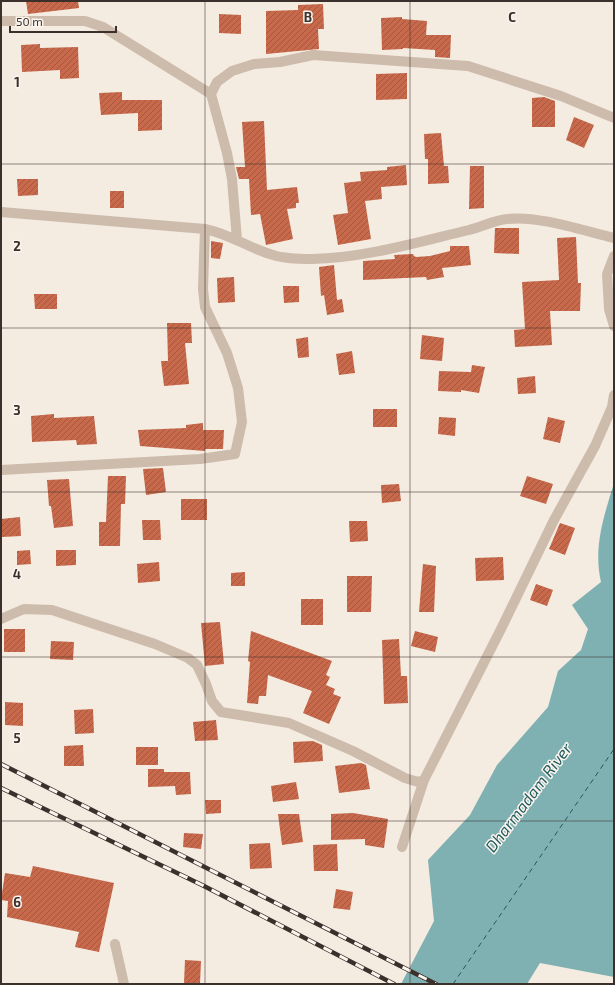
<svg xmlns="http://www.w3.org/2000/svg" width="615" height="985" viewBox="0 0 615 985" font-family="'Exo 2',sans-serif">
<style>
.water{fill:#7fb0b2}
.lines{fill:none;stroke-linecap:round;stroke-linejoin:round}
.ferry{stroke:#1f5a5e;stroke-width:1;stroke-dasharray:5 4;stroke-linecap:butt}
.building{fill:url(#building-hatch)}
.minor{stroke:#cdbbac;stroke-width:10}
.rail-casing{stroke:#3b302b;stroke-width:4.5}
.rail{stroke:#fbf5ee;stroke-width:3;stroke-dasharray:9;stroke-linecap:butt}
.grid{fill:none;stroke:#3b302b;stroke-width:1;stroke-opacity:0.55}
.labels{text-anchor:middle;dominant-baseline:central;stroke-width:3;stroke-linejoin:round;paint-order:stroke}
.water-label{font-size:16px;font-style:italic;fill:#1f5a5e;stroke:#fbf5ee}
.grid-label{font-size:13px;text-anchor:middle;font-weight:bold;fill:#3b302b;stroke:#fbf5ee;stroke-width:3;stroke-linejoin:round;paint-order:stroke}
</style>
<defs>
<pattern id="building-hatch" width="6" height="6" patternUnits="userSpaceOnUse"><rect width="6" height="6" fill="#c8694b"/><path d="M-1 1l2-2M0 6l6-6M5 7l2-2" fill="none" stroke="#a4573f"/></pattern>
</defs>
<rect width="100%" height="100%" fill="#f4ebe1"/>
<path class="water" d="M614,483V977L540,963L527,984H401L434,921L428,860L470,815L497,765L548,707L558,671L581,650L588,629L572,605L601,582C593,547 604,516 614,483Z"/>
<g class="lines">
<path class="ferry" d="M453,984L614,749"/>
</g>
<path class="building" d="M26,1H78L79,8L28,14Z
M323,4L324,29H318L319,49L266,54V11L298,10V5Z
M219,14L241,15V34L219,33Z
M402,17V19L427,21L426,35H451L450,58L435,57V50L403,48V49L382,50L381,18Z
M40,44V48L78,47L79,78L60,79V70L22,72L21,45Z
M407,73V99L376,100V74Z
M122,92V100H162V130L138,131V113L101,115L99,93Z
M544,97L555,101V127H532V98Z
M574,117L594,125L584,148L566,140Z
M264,121L267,190L297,187L299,203H296V208L287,209L293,239L266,245L260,214L251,215L249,179H239L236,167H245L242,122Z
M441,133L444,166H448L449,183L428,184V159H425L424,134Z
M406,165L407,185L381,187L382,199L365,201L371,239L338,245L333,215L348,213L344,183L361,181L360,172L387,170V167Z
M470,166H484V208L469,209Z
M17,179H38V195L18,196Z
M110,191H124V208H110Z
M495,228H519V254L494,253Z
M576,237L578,283H581L580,311H550L552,345L515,347L514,330L525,329L522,282L559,280L557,238Z
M211,241L223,243L220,259L211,258Z
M450,246H469L471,265L442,268L444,277L427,280L426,277L363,280V261L395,259L394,255L413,254L414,256L416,257L430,256L450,251Z
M334,265L337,300L342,299L344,312L327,315L324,295L321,296L319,267Z
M234,277L235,302L218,303L217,278Z
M283,286H299V302L284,303Z
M34,294H57V309H35Z
M167,323H191L192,343H185L189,384L164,386L161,361H168Z
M422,335L444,338L442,361L420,359Z
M308,337L309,357L298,358L296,339Z
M352,351L355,373L339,375L336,354Z
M472,365L485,367L479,393L461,390V392L438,391L439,371L471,372Z
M535,376L536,393L518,394L517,378Z
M373,409H397V427H373Z
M54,414V418L94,416L97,444L77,445L76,440L32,442L31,416Z
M439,417L456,418L455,436L438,434Z
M548,417L565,421L560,443L543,439Z
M203,423V430H224L223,449H205V451L140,446L138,430L186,428V425Z
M163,468L166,492L146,495L143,469Z
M108,476H126L125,504H121L120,546H99V522H106Z
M527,476L553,484L546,504L520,496Z
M69,479L73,526L54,528L51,506H49L47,480Z
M399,484L401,501L382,503L381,485Z
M181,499H207V520H181Z
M20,517L21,536L2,537L1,519Z
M142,520H160L161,540H143Z
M349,521H367L368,541L350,542Z
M560,523L575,528L565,555L549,549Z
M30,550L31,564L17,565V551Z
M56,550H76V565L56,566Z
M503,557L504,580L476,581L475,558Z
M159,562L160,581L138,583L137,564Z
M423,564L436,566L434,612H419Z
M245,572V586H231V573Z
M347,576H372L371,612H347Z
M536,584L553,590L547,606L530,600Z
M301,599H323V625H301Z
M220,622L224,664L205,666L201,623Z
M4,629H25V652H4Z
M251,631L332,661L326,675L330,677L326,685L335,689L333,694L341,697L329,724L303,713L312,691L268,675L266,696H259L258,704L247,703L250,662L248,661Z
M415,631L438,637L435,652L411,646Z
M399,639L401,676H407L408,703L384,704L382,640Z
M51,641L74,642L73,660L50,659Z
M5,702L23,703V726L5,725Z
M93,709L94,733L75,734L74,710Z
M216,720L218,740L195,741L193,722Z
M313,741L322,745L323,761L294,763L293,742Z
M83,745L84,766H64V746Z
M136,747H158V765H136Z
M361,763L366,765L370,789L339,793L335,766Z
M148,769H164V772H190L191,794L176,795L175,786L148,787Z
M296,782L299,799L273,802L271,786Z
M205,800H221V813L206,814Z
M353,813L388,819L384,848L365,845V839L331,840V814Z
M278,814H299L303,842L282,845Z
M184,833L203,834L201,849L183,847Z
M270,843L272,868L250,869L249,844Z
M337,844L338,871H314L313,845Z
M33,866L114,883L99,952L75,947L79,932L7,917L8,901L1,900L5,873L30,877Z
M336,889L353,892L350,910L333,908Z
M185,960L201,961L200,983H184Z"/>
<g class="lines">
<path class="minor" d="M1,21H85L103,27L211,94L227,153L232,179L237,240
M211,94L217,82L232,71L254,64L280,62L313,55L468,66L561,96L614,118
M1,212L205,229C230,234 248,248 273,255C285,259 299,259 312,259C365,258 418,242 469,230C482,227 494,220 507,219C538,215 584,231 614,238
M614,256L607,274L609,309L614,326
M1,470L200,459L235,454L242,422L238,388L227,353L205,307L203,289L205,229
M1,619L24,609L52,610L155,644L188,658L197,665L206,684L212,701L221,712L289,723L353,751L405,778L418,782L424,780
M402,847L424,780L501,629L554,520L595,446L612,407L614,395
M115,944L124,984"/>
<defs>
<path id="rail" d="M1,764L436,984
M1,788L202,885L394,984"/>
</defs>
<use href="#rail" class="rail-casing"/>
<use href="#rail" class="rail"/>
</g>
<path class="grid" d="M205,1V984M410,1V984M1,164H614M1,328H614M1,492H614M1,657H614M1,821H614"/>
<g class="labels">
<g class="water-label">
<text transform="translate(528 797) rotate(-53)">Dharmadam River</text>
</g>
</g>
<g class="grid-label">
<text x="308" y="22">B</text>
<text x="512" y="22">C</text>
<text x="17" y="87">1</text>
<text x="17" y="251">2</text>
<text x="17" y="415">3</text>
<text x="17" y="579">4</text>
<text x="17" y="743">5</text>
<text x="17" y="907">6</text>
</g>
<rect width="615" height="985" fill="none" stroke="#3b302b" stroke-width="4"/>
<path d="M10 26v6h106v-6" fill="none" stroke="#3b302b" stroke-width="2"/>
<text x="16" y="26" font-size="12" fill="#3b302b" stroke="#fbf5ee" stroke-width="3" paint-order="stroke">50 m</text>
</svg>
